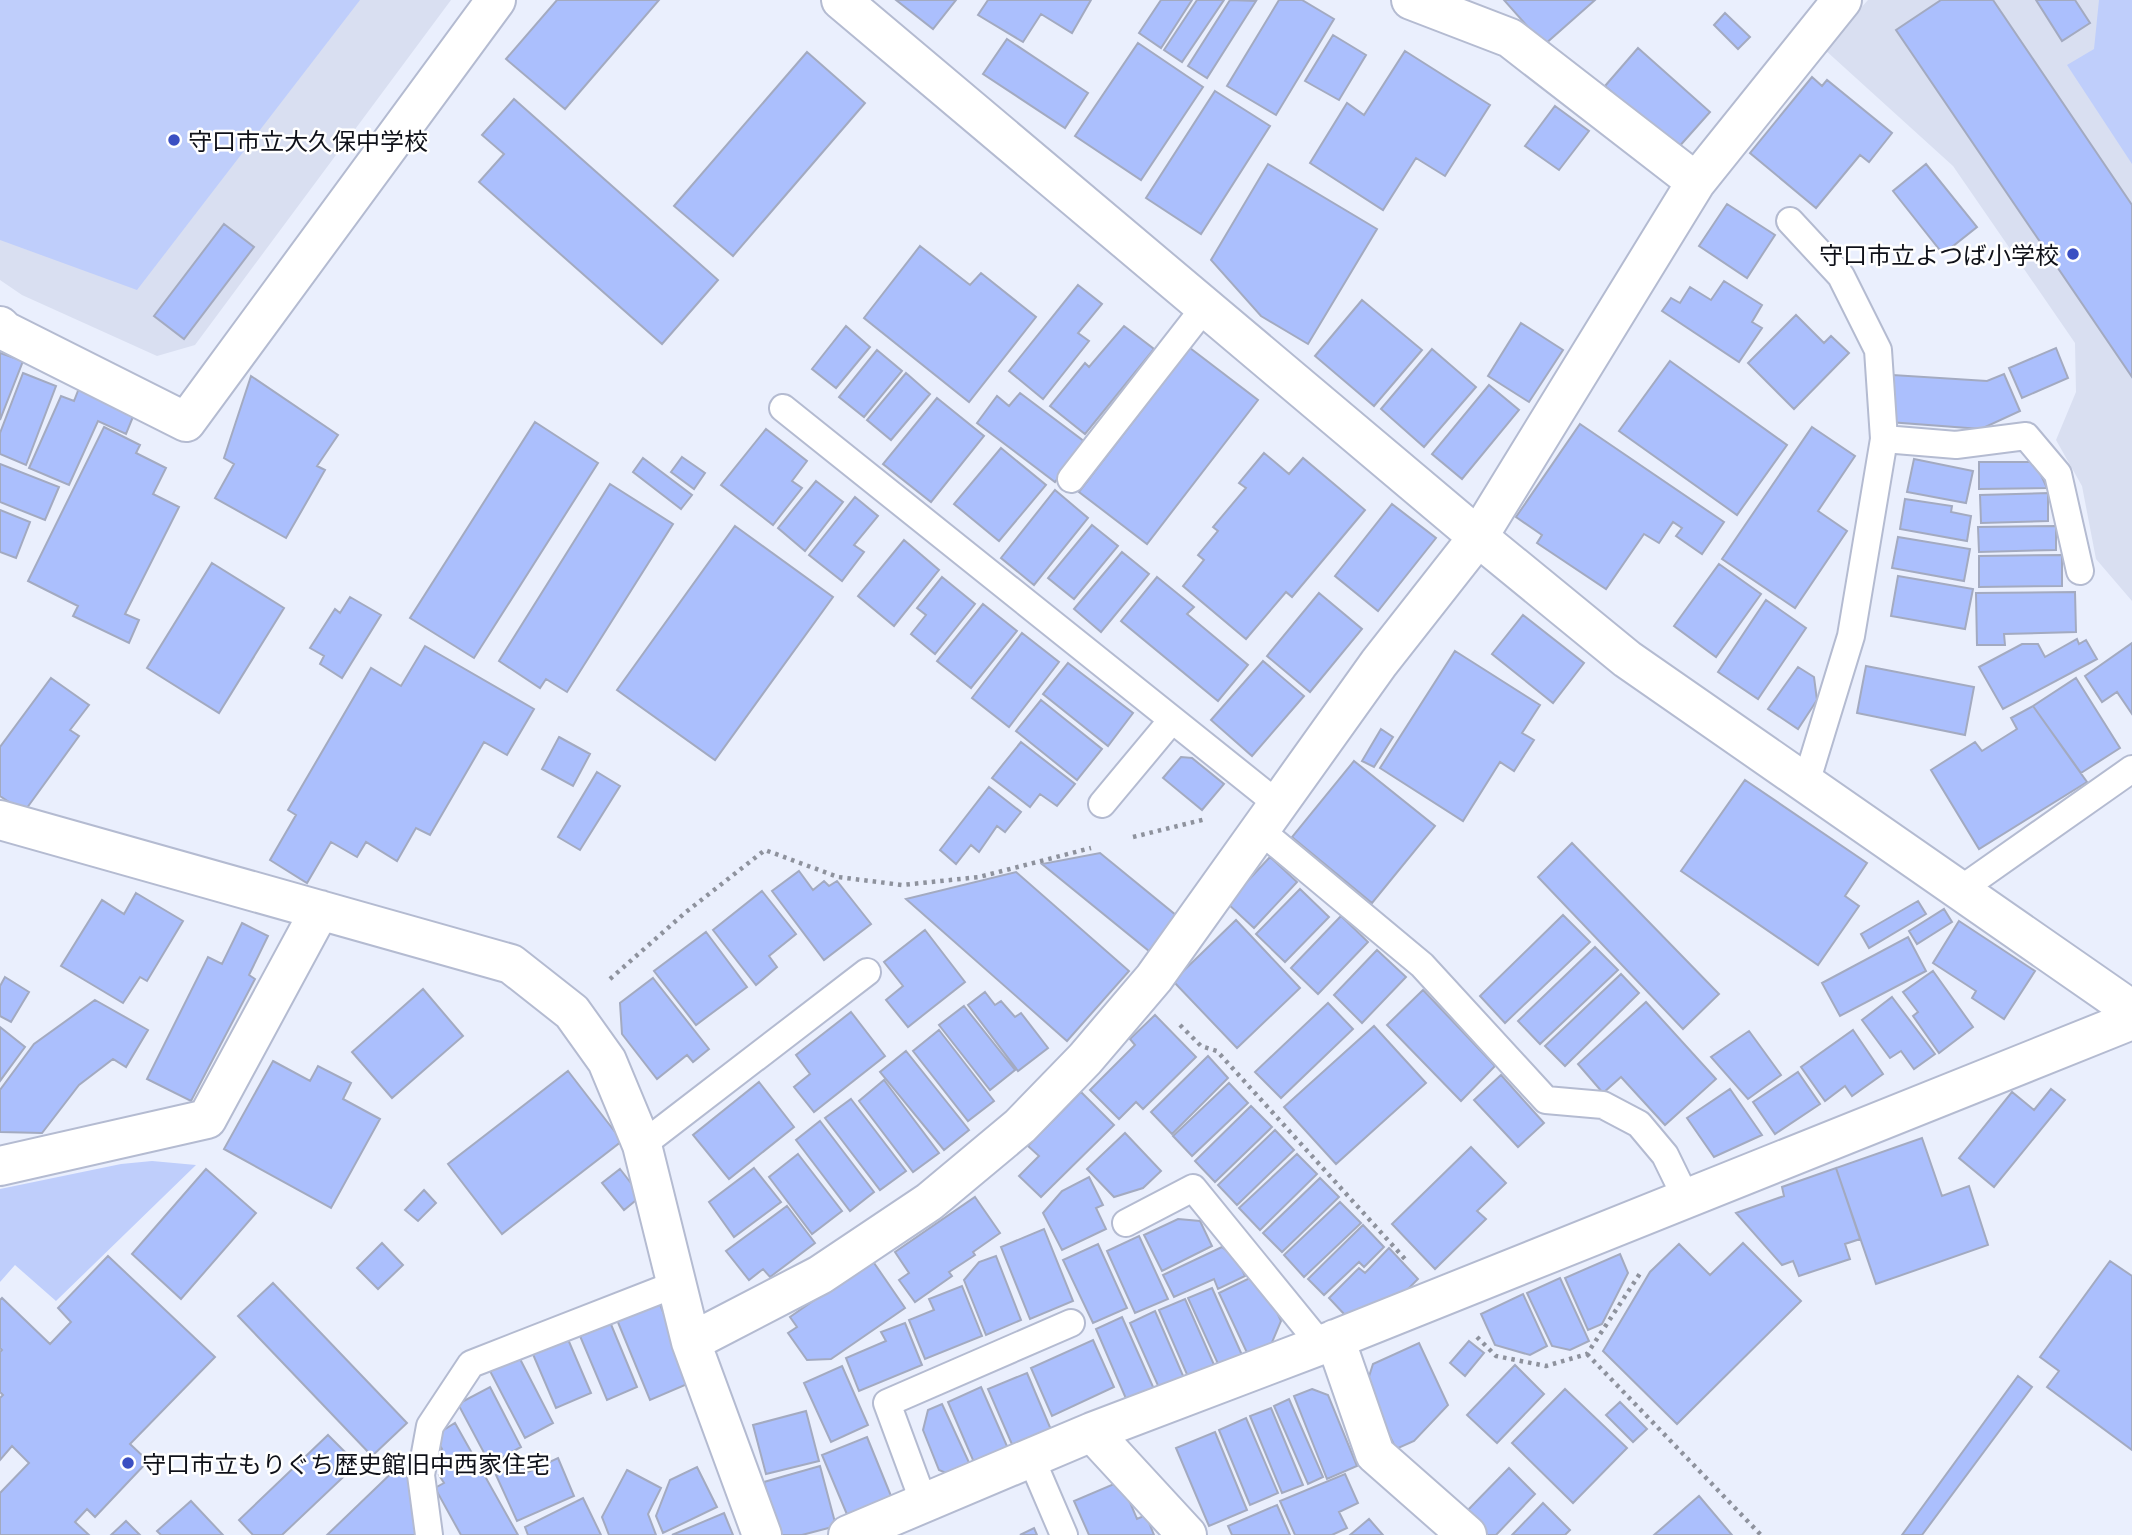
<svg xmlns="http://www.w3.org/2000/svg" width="2132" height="1535" viewBox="0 0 2132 1535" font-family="'Open Sans','Noto Sans JP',sans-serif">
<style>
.built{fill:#d9dff1}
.green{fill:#bfcefb}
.building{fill:#abbffd;stroke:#a3aac0;stroke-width:2}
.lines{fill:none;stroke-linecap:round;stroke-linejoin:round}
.service-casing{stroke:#b4bbd1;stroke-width:30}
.minor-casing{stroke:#b4bbd1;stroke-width:42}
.tertiary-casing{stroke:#b4bbd1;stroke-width:42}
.path{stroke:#8e929d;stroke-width:4.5;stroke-dasharray:3.5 5;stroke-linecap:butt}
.service{stroke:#fff;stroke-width:26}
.minor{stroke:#fff;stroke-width:38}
.tertiary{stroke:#fff;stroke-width:38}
.poi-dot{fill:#3b4fc2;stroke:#fff;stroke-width:2.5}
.labels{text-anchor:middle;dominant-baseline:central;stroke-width:5;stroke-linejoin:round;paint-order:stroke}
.poi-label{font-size:24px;fill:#0f1119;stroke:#fff;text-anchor:start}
</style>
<rect width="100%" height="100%" fill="#eaeffd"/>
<path class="built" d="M0,0H451L195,345L157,356L22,295L0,280Z
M1868,0H2132V601L2096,559L2082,486L2056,440L2076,392L2075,343L1953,166L1824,49Z"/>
<path class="green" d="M0,0H360L137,290L0,240Z
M2099,0H2132V164L2067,65L2094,49Z
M152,1161L196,1165L56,1301L15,1265L0,1282V1189L121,1164Z"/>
<path class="building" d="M557,0H659L565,109L506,59Z
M896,0H956L933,29Z
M988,0H1091L1072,33L1041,14L1023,42L978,15Z
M1161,0H1192L1161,48L1139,33Z
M1197,0H1224L1182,62L1164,50Z
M1230,0L1256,1L1207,78L1188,66Z
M1279,0H1302L1334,19L1276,115L1227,86Z
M1504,0H1595L1544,45Z
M1941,0H1993L2132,205V377L1896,30Z
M2036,0H2075L2090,23L2062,41Z
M1725,13L1750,37L1738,49L1714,25Z
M1333,35L1366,55L1339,100L1305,81Z
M1007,39L1088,93L1065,128L983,74Z
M1138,43L1203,87L1141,180L1075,136Z
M1638,48L1710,112L1677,149L1605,86Z
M1405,51L1490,105L1445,176L1416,158L1383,210L1310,163L1347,103L1364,115Z
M807,52L865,103L733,256L674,206Z
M1812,77L1822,86L1827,80L1892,133L1869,162L1860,155L1816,208L1750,153Z
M1215,91L1270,126L1201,234L1146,198Z
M514,99L718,280L662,344L479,182L504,154L482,135Z
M1555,106L1589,131L1559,170L1525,146Z
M1268,164L1377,229L1308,344L1261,316L1211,260Z
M1926,164L1977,227L1943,254L1893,191Z
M1727,204L1775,235L1747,278L1699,246Z
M224,224L254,247L184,339L154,316Z
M920,246L970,285L981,273L1036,317L969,402L864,318Z
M1724,281L1762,305L1752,322L1762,328L1739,362L1662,311L1671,298L1680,303L1690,287L1711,300Z
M1078,285L1102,304L1078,333L1089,341L1043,399L1009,371Z
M1362,300L1422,350L1374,406L1315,356Z
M1796,315L1824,343L1831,336L1849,353L1794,409L1748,363Z
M1521,323L1563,350L1529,402L1488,376Z
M846,326L870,347L836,388L812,369Z
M1124,326L1154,349L1085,434L1050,406L1085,363L1089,367Z
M1190,348L1258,400L1147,544L1079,492Z
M2056,348L2068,378L2022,398L2009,368Z
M1432,349L1476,387L1424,447L1381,409Z
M877,350L902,371L864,417L839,397Z
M0,353L23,361L0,420Z
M1670,361L1787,445L1737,515L1619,431Z
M23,373L56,386L26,465L0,454V433Z
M906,373L930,394L891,440L867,420Z
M2004,374L2020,411L1981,429L1889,422L1893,375L1987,381Z
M251,376L338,435L317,466L325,470L286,538L215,498L234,464L224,458Z
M81,383L137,407L126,434L98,421L69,485L29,468L61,396L74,401Z
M1489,385L1519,410L1462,479L1432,454Z
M1020,393L1085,442L1055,482L977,423L997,396L1009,406Z
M937,398L984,436L931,502L883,464Z
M535,422L598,463L474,658L410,618Z
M1580,424L1724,522L1702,554L1676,536L1682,528L1673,522L1659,543L1644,534L1606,589L1537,543L1542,535L1516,517Z
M104,427L140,445L136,453L166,468L153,494L179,507L125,614L139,620L129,643L73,616L78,606L28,581Z
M1812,427L1855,456L1818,511L1847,531L1795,608L1722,559Z
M766,429L807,461L792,481L802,488L773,525L721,485Z
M1001,448L1046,485L999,541L954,504Z
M1264,453L1289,474L1303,458L1365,510L1292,597L1286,592L1246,639L1183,586L1204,560L1198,555L1218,531L1213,527L1246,488L1239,483Z
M682,457L705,473L694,489L671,472Z
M643,458L692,495L681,509L633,472Z
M1914,459L1973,471L1966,503L1907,492Z
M1979,462H2035L2047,488L1979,489Z
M0,464L59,487L45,520L0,502Z
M816,481L843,502L805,551L778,528Z
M610,484L673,524L567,692L546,679L540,688L499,661Z
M1055,490L1088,518L1034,585L1001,558Z
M2048,493V521L1981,523L1980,495Z
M855,497L878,516L854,545L864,552L842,581L809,555Z
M1905,499L1952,506L1951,512L1971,516L1967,541L1900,529Z
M1392,504L1436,538L1378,611L1335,576Z
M0,510L30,522L16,558L0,552Z
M1092,525L1118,546L1074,599L1048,578Z
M735,526L833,597L715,760L617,690Z
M2056,526V550L1979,552L1978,527Z
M1898,537L1970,549L1964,581L1892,568Z
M904,540L939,570L894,626L858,596Z
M1122,552L1149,574L1101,632L1074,609Z
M2062,555V586L1979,587V556Z
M212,563L284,608L219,713L147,668Z
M1719,564L1761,594L1716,657L1674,626Z
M1898,576L1973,589L1965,629L1891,616Z
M942,577L975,604L935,654L911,634L926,615L917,608Z
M1157,577L1194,607L1187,614L1248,665L1218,701L1121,621Z
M2075,592L2076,632L2004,634L2005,645H1977L1976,593Z
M1319,593L1362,629L1310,692L1267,656Z
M350,597L381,615L342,678L320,664L324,656L310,648L335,609L340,613Z
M1766,600L1806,628L1758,699L1718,672Z
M983,604L1017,631L971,688L937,661Z
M1523,615L1584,663L1553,703L1492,654Z
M1022,633L1059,662L1009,727L972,698Z
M2077,639L2079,644L2086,640L2097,659L2003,709L1979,667L2022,644H2038L2045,657Z
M2132,643V714L2117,692L2102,702L2085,676Z
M425,646L534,709L507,755L484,742L430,835L416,828L397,861L366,842L357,857L331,842L307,883L270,860L296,815L288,810L371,668L401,686Z
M1455,651L1540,705L1522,733L1534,740L1514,771L1500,762L1463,821L1380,768Z
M1263,661L1304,696L1252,756L1211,720Z
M1068,663L1133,713L1108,746L1043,694Z
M1866,666L1974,687L1965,735L1857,713Z
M1798,667L1814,677L1817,700L1798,729L1768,709Z
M51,678L89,705L70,730L79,736L24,812L0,796V747Z
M2076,678L2120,748L2081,773L2033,706Z
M1041,700L1102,749L1077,780L1016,731Z
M2033,706L2087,782L1979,849L1931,770L1975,742L1982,751L2017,729L2011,718Z
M1381,729L1393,737L1374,767L1362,761Z
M559,737L590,754L573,786L542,769Z
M1021,742L1075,784L1057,806L1040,794L1030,807L992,778Z
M1181,757L1192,758L1224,784L1202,810L1163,778Z
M1354,761L1435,826L1372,903L1292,837Z
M597,772L620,786L580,850L558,837Z
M1745,780L1867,863L1845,896L1859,906L1818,965L1681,871Z
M989,787L1021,812L1005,832L997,826L979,852L971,845L956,864L940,850Z
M1572,843L1719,994L1683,1029L1538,877Z
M1100,853L1177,916L1149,951L1042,864Z
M1270,857L1297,882L1254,928L1227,903Z
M799,871L813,890L824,881L829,886L837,881L871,924L824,960L772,891Z
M1016,872L1129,971L1067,1041L906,899Z
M1300,889L1329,917L1285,962L1256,934Z
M762,891L796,934L769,956L777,967L756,985L713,930Z
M136,893L183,921L147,981L140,977L123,1003L61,966L102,900L124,914Z
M1918,901L1926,914L1869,948L1861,934Z
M1944,909L1952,922L1917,944L1909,931Z
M1563,915L1590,942L1505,1023L1480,996Z
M1341,916L1368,942L1318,994L1291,968Z
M1236,920L1300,988L1237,1048L1173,981Z
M1959,921L2035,971L2004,1019L1972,998L1976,991L1933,963Z
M242,923L268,936L249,975L255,979L191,1101L147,1079L208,957L222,964Z
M925,930L965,982L908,1027L886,1000L903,986L884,962Z
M706,932L747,987L696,1025L654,971Z
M1908,937L1926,971L1840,1016L1822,983Z
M1595,947L1618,970L1540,1044L1518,1021Z
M1377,950L1406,977L1362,1023L1334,995Z
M1933,971L1973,1027L1939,1053L1913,1016L1918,1012L1903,992Z
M1621,974L1639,993L1565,1066L1545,1046Z
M5,977L29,992L11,1022L0,1016V986Z
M653,978L709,1049L693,1062L687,1055L657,1079L622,1034L620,1003Z
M423,989L463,1036L392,1098L352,1052Z
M1423,990L1495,1066L1461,1101L1387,1025Z
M985,992L995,1005L1001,1001L1015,1017L1021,1013L1048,1048L1018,1071L968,1005Z
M1892,997L1935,1054L1914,1069L1901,1051L1890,1058L1862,1020Z
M95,1000L148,1030L126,1067L113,1059L79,1085L42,1133L0,1132V1090L34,1044Z
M1646,1002L1716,1079L1665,1125L1621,1077L1603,1093L1578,1064Z
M1328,1003L1353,1029L1281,1098L1255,1072Z
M964,1006L1015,1070L990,1090L939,1025Z
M851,1012L885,1056L814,1112L794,1087L810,1074L796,1055Z
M1155,1015L1196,1057L1143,1109L1136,1102L1119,1119L1090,1090L1135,1045L1130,1039Z
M1374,1026L1426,1083L1336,1164L1284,1107Z
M0,1027L25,1047L0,1081Z
M939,1030L994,1101L968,1121L913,1051Z
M1853,1030L1883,1074L1852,1096L1845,1086L1825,1101L1801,1067Z
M1749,1031L1781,1075L1748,1099L1711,1057Z
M906,1051L969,1130L944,1150L880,1072Z
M1208,1056L1228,1078L1172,1134L1151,1112Z
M273,1061L310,1081L318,1066L351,1083L343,1099L380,1119L331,1208L224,1149Z
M568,1071L622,1141L502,1234L448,1164Z
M1798,1072L1820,1104L1775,1134L1753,1102Z
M1501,1075L1544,1123L1518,1147L1474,1100Z
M884,1080L939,1153L913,1172L859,1101Z
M759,1082L794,1127L729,1179L693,1135Z
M1229,1083L1248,1103L1192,1156L1173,1136Z
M1730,1089L1762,1135L1714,1157L1687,1118Z
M2051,1089L2065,1100L1994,1187L1959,1158L2012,1092L2034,1110Z
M1081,1092L1114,1125L1041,1197L1019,1176L1039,1156L1028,1146Z
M851,1099L906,1171L880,1190L825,1118Z
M1251,1106L1272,1127L1215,1182L1195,1161Z
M820,1121L874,1192L850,1211L796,1140Z
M1275,1130L1294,1150L1237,1205L1218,1185Z
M1125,1133L1161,1171L1143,1188L1114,1197L1087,1169Z
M1922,1138L1942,1196L1969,1186L1988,1245L1876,1284L1836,1168Z
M1471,1147L1506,1183L1477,1211L1486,1219L1435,1269L1392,1224Z
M798,1154L842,1211L812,1234L769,1177Z
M1297,1154L1317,1174L1260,1230L1239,1208Z
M754,1168L781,1202L734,1237L709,1202Z
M1836,1168L1860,1239L1845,1244L1850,1259L1799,1276L1793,1261L1782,1265L1736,1213L1784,1196L1782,1187Z
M206,1169L256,1213L181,1299L132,1254Z
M620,1169L641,1196L624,1210L602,1183Z
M1089,1177L1103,1205L1096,1208L1106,1229L1062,1250L1043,1213L1062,1191Z
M1320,1178L1339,1197L1282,1252L1263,1233Z
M424,1190L436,1203L418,1221L405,1210Z
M975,1197L1000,1233L973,1252L975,1255L949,1272L952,1276L915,1302L899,1280L909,1273L895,1252Z
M1340,1202L1361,1223L1304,1277L1284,1255Z
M787,1206L815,1243L770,1277L763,1269L749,1280L726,1251Z
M1178,1219L1200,1221L1212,1246L1162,1271L1144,1235Z
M1363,1225L1384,1247L1364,1267L1359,1262L1324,1295L1308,1279Z
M1044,1229L1073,1301L1030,1319L1001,1247Z
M1139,1236L1168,1299L1135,1313L1107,1251Z
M382,1243L403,1265L378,1289L357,1268Z
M1743,1243L1801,1301L1677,1424L1603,1351L1650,1272L1679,1244L1710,1275Z
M1098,1244L1127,1308L1093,1323L1063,1260Z
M1222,1247L1237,1259L1245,1276L1218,1289L1214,1279L1174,1297L1163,1275Z
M1389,1248L1418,1279L1406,1291L1345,1315L1329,1298L1359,1268L1365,1273Z
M1620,1254L1628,1273L1602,1324L1588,1330L1565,1278Z
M108,1256L215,1357L130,1444L148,1461L95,1517L87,1509L75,1522L89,1535H0V1493L29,1463L12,1446L0,1460V1398L3,1395L0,1392V1352L2,1350L0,1348V1300L2,1298L50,1344L71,1322L58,1308Z
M996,1256L1021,1320L986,1335L964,1280L979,1262Z
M872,1260L905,1308L831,1359L807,1360L788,1333L797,1327L790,1317Z
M2110,1261L2132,1276V1450L2047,1387L2059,1371L2040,1357Z
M1252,1277L1267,1291L1281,1321L1270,1347L1249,1357L1219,1293Z
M1560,1278L1589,1341L1570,1350L1552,1346L1527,1293Z
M273,1283L407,1423L372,1456L238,1316Z
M962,1286L982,1336L925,1359L909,1320L934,1310L929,1299Z
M1212,1288L1242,1355L1219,1366L1188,1298Z
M1523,1294L1547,1346L1530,1355L1495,1345L1481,1314Z
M1185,1299L1215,1367L1189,1379L1159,1310Z
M659,1302L692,1382L650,1400L617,1320Z
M1155,1311L1184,1378L1160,1390L1130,1323Z
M1122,1317L1154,1389L1127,1401L1096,1329Z
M610,1322L637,1387L607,1400L580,1336Z
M905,1323L922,1365L859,1391L846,1358L886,1341L881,1332Z
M567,1337L591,1393L556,1408L532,1352Z
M1093,1340L1114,1387L1052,1416L1031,1368Z
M1469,1341L1484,1353L1465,1376L1450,1363Z
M1419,1343L1448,1405L1414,1441L1396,1449L1366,1386L1373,1364Z
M519,1357L553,1423L525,1438L490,1371Z
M1515,1365L1544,1394L1497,1443L1467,1415Z
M842,1366L868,1425L831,1442L804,1383Z
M1027,1373L1052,1432L1014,1449L988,1389Z
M2018,1376L2032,1387L1922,1535H1902Z
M490,1387L521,1447L490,1464L458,1404Z
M981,1387L1010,1453L976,1467L948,1402Z
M1312,1389L1328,1395L1357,1466L1327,1479L1294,1396Z
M1565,1389L1627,1448L1573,1503L1512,1443Z
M1289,1399L1323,1477L1308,1484L1274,1406Z
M1620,1402L1647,1429L1633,1442L1606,1415Z
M942,1404L972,1469L955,1477L939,1470L923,1430L928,1410Z
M1271,1408L1303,1485L1282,1493L1250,1416Z
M806,1411L819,1461L766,1474L753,1425Z
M1246,1418L1278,1493L1250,1505L1219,1430Z
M455,1423L518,1535H461L435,1488L444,1483L439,1475L442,1473L432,1455L442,1449L434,1436Z
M1215,1432L1247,1510L1209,1526L1176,1448Z
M328,1435L357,1464L282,1535H253L239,1520Z
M867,1437L891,1496L851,1524L822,1455Z
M558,1458L574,1496L517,1521L496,1475L522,1463L526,1473Z
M402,1463L415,1476V1535H327Z
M820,1466L836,1526L802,1535H779L764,1482Z
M697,1467L717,1507L663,1533L656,1516L670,1480Z
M1509,1468L1535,1494L1496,1535H1486L1464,1514Z
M627,1470L661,1488L648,1514L656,1535H609L602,1517Z
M1345,1474L1358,1503L1339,1512L1347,1528L1332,1535H1295L1280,1501Z
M1121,1481L1137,1519L1146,1515L1154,1535H1089L1074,1501Z
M1699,1496L1732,1535H1654Z
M583,1498L601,1535H528L525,1527Z
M191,1501L223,1535H161L157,1531Z
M1543,1503L1570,1530L1565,1535H1512Z
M1277,1505L1290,1535H1232L1228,1526Z
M724,1513L733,1535H672Z
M1369,1519L1383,1535H1350Z
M126,1521L140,1535H111Z
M1034,1528L1037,1535H1020Z"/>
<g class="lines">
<defs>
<path id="service" d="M1790,221L1841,276L1878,350L1884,439L1851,636L1806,783
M783,408L1279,805
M1884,439L1956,445L2026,436L2058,474L2080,571
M1071,479L1205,307
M1102,804L1172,720
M1260,830L1422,965L1546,1100L1603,1105L1639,1124L1665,1155L1686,1198
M1960,890L2132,769
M642,1145L867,972
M1126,1223L1193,1188L1321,1345
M1031,1458L1064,1535
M924,1503L887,1403L1071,1323
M429,1535L421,1475L430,1426L471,1364L676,1284"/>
<path id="minor" d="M1411,0L1510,38L1696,182
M0,326L5,331L186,422L496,0
M0,820L511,964L572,1012L607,1061L642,1145L691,1342L762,1535
M0,1166L207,1119L320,910
M1335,1339L1375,1454L1467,1535
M691,1342L820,1275L929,1202L1020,1126L1085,1059L1154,978L1379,663L1478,537L1696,182L1842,0
M1092,1432L1187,1535
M848,1535L1092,1432L1321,1345L2132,1020"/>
<path id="tertiary" d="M841,0L1478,537L1627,659L2132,1010"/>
</defs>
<use href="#service" class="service-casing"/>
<use href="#minor" class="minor-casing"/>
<use href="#tertiary" class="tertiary-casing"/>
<path class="path" d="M1133,837L1206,819
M610,979L686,912L765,850L838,877L902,885L979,877L1091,848
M1180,1025L1201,1046L1217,1051L1405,1259
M1477,1337L1496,1356L1546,1366L1587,1354L1641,1272
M1587,1354L1761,1535"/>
<use href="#service" class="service"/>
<use href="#minor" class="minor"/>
<use href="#tertiary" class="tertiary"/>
</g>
<g class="poi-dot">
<circle cx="174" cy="140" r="7"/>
<circle cx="2073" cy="254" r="7"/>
<circle cx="128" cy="1463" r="7"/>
</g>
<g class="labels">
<g class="poi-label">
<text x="188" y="140">守口市立大久保中学校</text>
<text x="2059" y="254" text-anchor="end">守口市立よつば小学校</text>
<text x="142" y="1463">守口市立もりぐち歴史館旧中西家住宅</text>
</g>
</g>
</svg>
